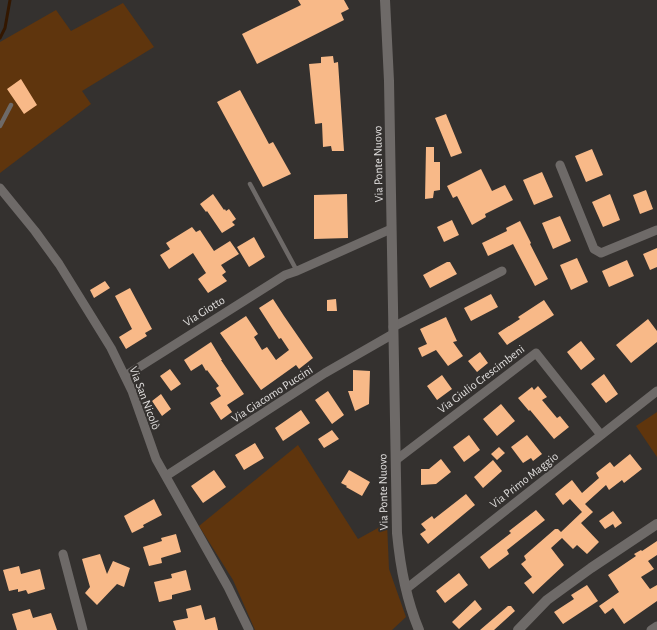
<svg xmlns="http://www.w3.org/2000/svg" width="657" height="630" viewBox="0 0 657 630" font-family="'Alegreya Sans',sans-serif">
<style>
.green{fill:#5f350d}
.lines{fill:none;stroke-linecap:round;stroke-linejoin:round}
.stream{stroke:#331700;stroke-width:3}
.building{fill:#f8b988}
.lane{stroke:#6e6a68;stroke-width:4.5}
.street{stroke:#6e6a68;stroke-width:9}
.secondary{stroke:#6e6a68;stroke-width:10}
.labels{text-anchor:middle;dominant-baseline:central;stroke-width:4;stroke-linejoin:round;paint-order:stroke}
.street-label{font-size:12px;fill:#e0dedd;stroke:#34312f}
</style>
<rect width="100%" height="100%" fill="#34312f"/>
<path class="green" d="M123,3L154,47L82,91L91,104L0,173V42L56,10L71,31Z
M657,412V457L636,426Z
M298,445L358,539L387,523L389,569L406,617L392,630H255L233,580L199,526Z"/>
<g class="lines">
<path class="stream" d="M0,38L5,28L10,0"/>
</g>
<path class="building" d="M298,0H344L349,9L341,13L344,20L257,64L242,34L301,5Z
M333,56L334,63L338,62L344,151H332L331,146L323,147L322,123L315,124L309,64L321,63V57Z
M21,79L37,105L24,114L7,89Z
M240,90L269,144L273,142L291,174L263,187L217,102Z
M446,114L462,153L451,157L435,118Z
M426,147H434V162H440V190L434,191L433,198L425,199Z
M592,149L603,175L586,182L575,156Z
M481,169L492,191L505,185L513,200L485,214L486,217L472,225L457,196L453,198L447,186Z
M542,172L553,197L534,205L523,180Z
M646,190L653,209L640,214L633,195Z
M213,194L224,210L225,209L226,211L229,209L236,219L232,222L235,225L222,233L207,211L206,212L200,204Z
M347,194L348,238L314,239V195Z
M610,194L620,220L603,227L592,202Z
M560,216L571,241L553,249L542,223Z
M452,220L459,235L444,242L437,227Z
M520,221L531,243L530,244L548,279L535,286L513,244L488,256L482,243L507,231L506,228Z
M192,227L196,232L200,230L214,251L230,241L239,254L221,265L226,272L222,275L227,281L208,293L198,279L206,273L193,253L169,269L160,255L170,249L166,243Z
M254,237L265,257L249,267L237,247Z
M657,248V267L650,270L643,254Z
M577,258L588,282L571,290L560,265Z
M627,260L634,276L609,287L602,271Z
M447,262H450L457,274L430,288L423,275Z
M105,281L110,288L94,298L90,290Z
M130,288L152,329L145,333L147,336L126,349L119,337L132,329L115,296Z
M491,294L498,307L471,321L464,308Z
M273,299L284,316L313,358L299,369L296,365L261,390L220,333L246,316L258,334L254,337L262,350L267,347L276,360L289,350L281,338L279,339L259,308Z
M336,299L337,311H327V300Z
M544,300L554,315L507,345L498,333L520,319L518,317Z
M446,317L457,341L453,342L463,356L448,366L436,350L422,357L418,348L427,344L420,329Z
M648,319L657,331V342L631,363L616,345Z
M581,341L595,359L581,370L567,352Z
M211,342L222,360H221L244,394L227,405L232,412L221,420L210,403L221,396L216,388L219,386L207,370L206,371L202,364L191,371L184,360Z
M480,352L488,363L477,372L468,361Z
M170,369L181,384L171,391L160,376Z
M353,370L370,371L369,404L355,411L348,391H353Z
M604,374L618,394L606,403L591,384Z
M442,375L452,389L437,400L427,386Z
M538,386L547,397L542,400L557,418L560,416L569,427L554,439L530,410L529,411L518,398L532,387L534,390Z
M328,391L344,415L332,424L315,400Z
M161,394L171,409L162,416L152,401Z
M501,404L515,421L497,436L483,419Z
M301,410L310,423L283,441L275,428Z
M332,430L339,439L324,448L318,439Z
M469,435L480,450L464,462L453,447Z
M527,435L542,454L533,461L531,458L523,463L511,447Z
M255,443L264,458L244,470L235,455Z
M499,447L505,453L497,460L491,454Z
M630,454L642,469L624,483L622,480L609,490L606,485L585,504L593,512L581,523L599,542L587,554L577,545L573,549L562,538L551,548L564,565L533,594L524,583L532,577L521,564L526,560L524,556L555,529H558L561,532L582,512L570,499L563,505L555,494L572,480L582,493L599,478L596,473L610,462L614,467Z
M441,459L451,472L436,484L421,485V469H429Z
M493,460L502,471L483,488L474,477Z
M214,470L226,487L203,503L191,486Z
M349,470L370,482L362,496L346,487L347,486L341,483Z
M466,494L475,505L428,544L420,534L426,530L421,524L432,516L434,519Z
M154,499L162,515L143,525L144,527L132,533L124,516Z
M536,510L545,520L507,550L509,554L489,569L480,557L511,533L509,531Z
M613,511L622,523L615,528L613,524L605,529L599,521Z
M176,534L181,552L161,558L162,563L149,566L143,547L162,541L161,538Z
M657,541V555L648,561L654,569L641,577L650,589L657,585V601L624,624L613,608L605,614L599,606L619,592L608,575L636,556L634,554L641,550L642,551Z
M100,554L107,574L113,561L130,568L124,587L117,584L97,605L85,593L90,587L82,559Z
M19,566L21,574L40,569L45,589L28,594L26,590L18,592V589L9,591L3,570Z
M186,570L191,590L172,595V599L159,602L154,582L172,578L171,574Z
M459,573L468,585L445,603L436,591Z
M587,585L598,601L563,624L554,612L574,599L571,595Z
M475,600L482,609L459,629L452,622Z
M201,605L205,620L215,617L218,630H176L173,621L188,618L186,609Z
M508,606H511L515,611L494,630H480Z
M30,609L33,618L51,613L57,630H17L12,614Z"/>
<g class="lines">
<path class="lane" d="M0,126L11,105
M250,184L297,271"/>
<path class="street" d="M560,165L594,249L601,253L657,230
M0,188L35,231L59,264L111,348L132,391L156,459L228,587L249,630
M393,327L502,271
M125,376L285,275L297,271L391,229
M396,460L536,353L601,435
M166,476L325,373L393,334
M63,554L83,630
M406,589L657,391
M651,630L657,626"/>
<path class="secondary" d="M385,0L389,81L397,533C400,565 406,599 419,630
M518,630L547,600L591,568L657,524"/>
</g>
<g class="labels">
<g class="street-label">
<text transform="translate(378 164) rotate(-91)">Via Ponte Nuovo</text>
<text transform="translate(204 311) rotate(-32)">Via Giotto</text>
<text transform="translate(481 379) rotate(-37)">Via Giulio Crescimbeni</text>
<text transform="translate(272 394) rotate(-33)">Via Giacomo Puccini</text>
<text transform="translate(145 398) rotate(69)">Via San Nicolò</text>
<text transform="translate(524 480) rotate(-38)">Via Primo Maggio</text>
<text transform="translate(383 492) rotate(-91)">Via Ponte Nuovo</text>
</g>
</g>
</svg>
